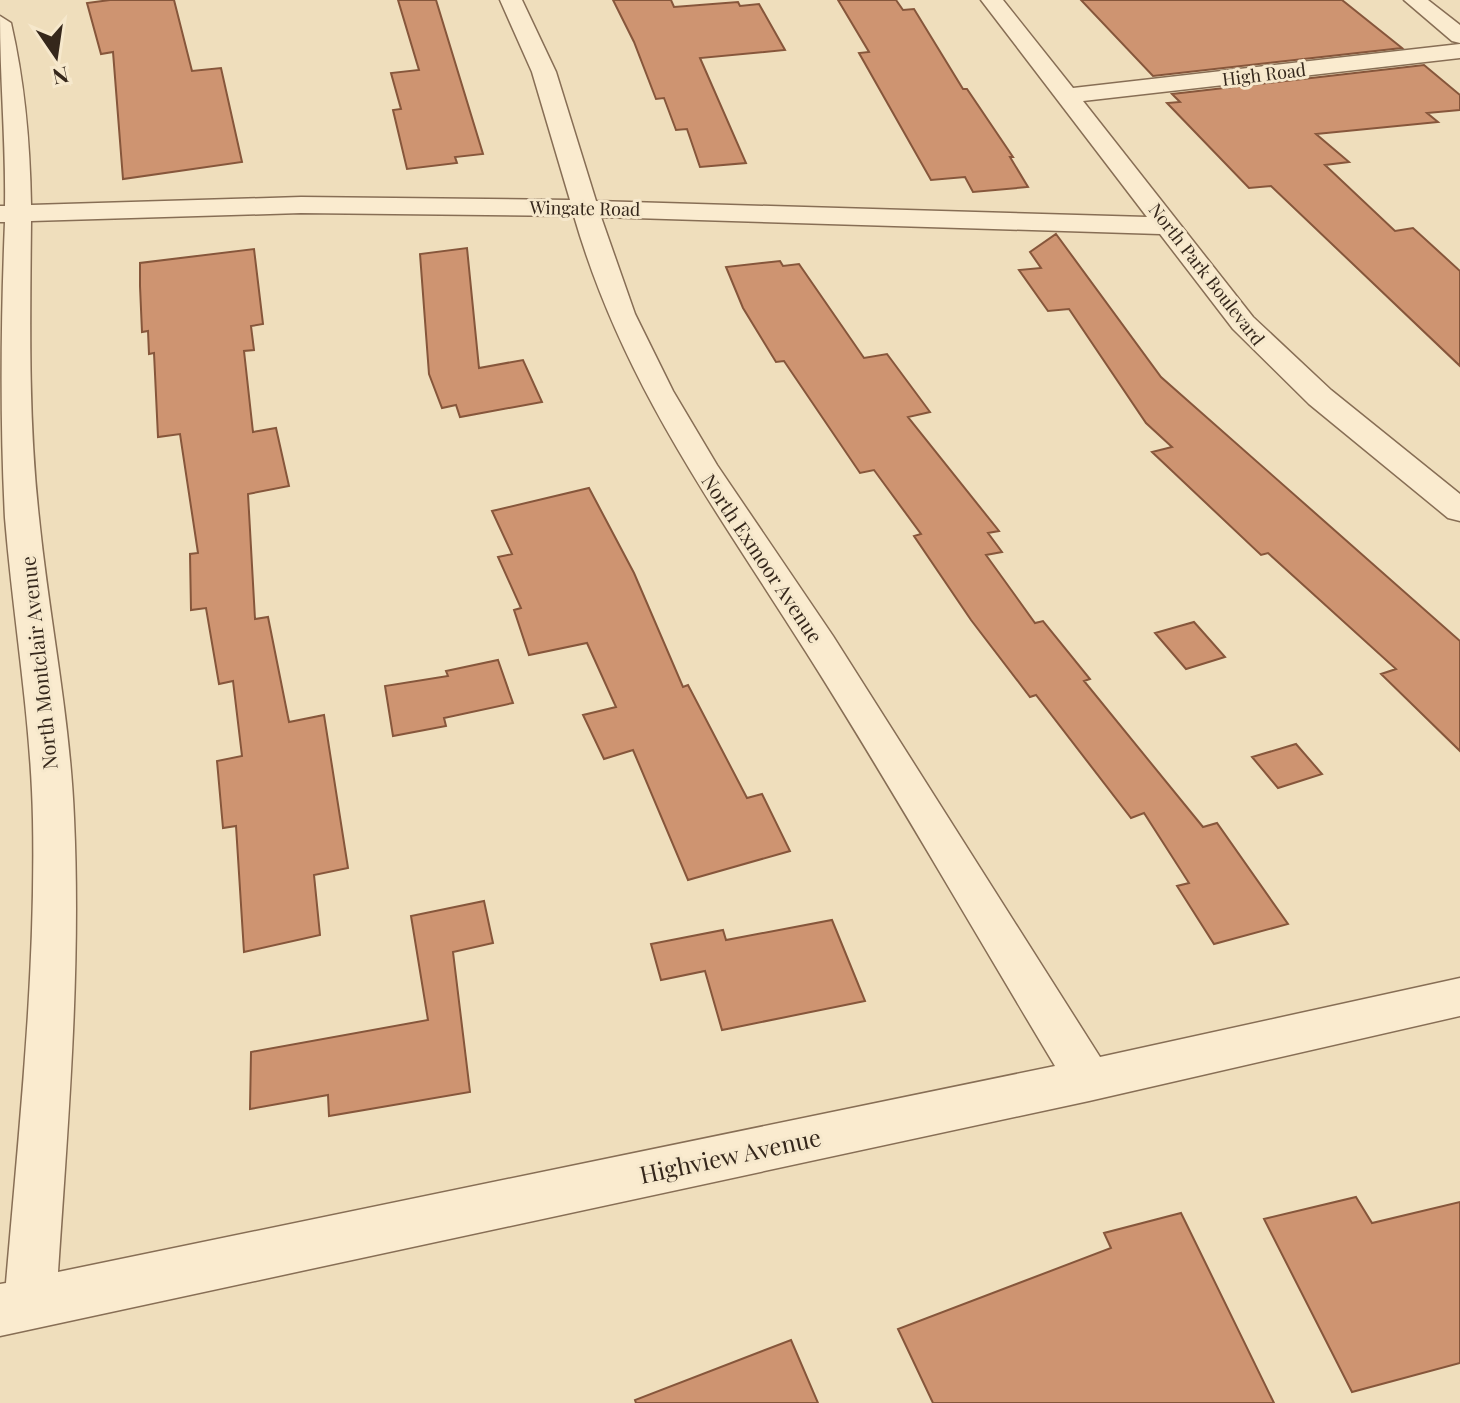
<svg xmlns="http://www.w3.org/2000/svg" width="1460" height="1403" viewBox="0 0 1460 1403" font-family="'Playfair Display',serif">
<style>
.building{fill:#ce9471;stroke:#86563b;stroke-width:2}
.lines{fill:none;stroke-linecap:round;stroke-linejoin:round}
.minor-casing{stroke:#876e55;stroke-width:3}
.minor{fill:#faebcf;fill-rule:evenodd}
.labels{text-anchor:middle;dominant-baseline:central;stroke-width:6;stroke-linejoin:round;paint-order:stroke}
.far-street-label{font-size:18px;fill:#35271b;stroke:#f6e8cc}
.street-label{font-size:20px;fill:#35271b;stroke:#f6e8cc}
.near-street-label{font-size:24px;fill:#35271b;stroke:#f6e8cc}
</style>
<rect width="100%" height="100%" fill="#efdebc"/>
<path class="building" d="M110,0H174L192,71L221,68L242,162L123,179L113,52L101,54L87,3Z
M398,0H436L483,154L455,157L457,163L407,169L393,110L401,109L391,73L419,70Z
M613,0H671L674,7L738,2L740,6L759,4L785,50L700,58L746,163L700,167L687,129L676,130L664,98L656,99L634,42Z
M838,0H896L903,10L914,9L963,89H967L1013,157H1010L1028,187L973,192L965,177L931,180L859,53L869,52Z
M1081,0H1342L1402,48L1153,76Z
M1424,65L1460,95V110L1427,113L1438,122L1316,134L1349,162L1325,165L1395,231L1413,228L1460,271V366L1271,186L1249,188L1167,103L1180,102L1172,94Z
M1056,234L1161,377L1460,641V751L1381,674L1396,669L1268,553L1261,555L1152,452L1172,447L1146,423L1069,309L1048,311L1019,270L1041,268L1030,252Z
M467,248L479,368L523,360L542,402L460,417L456,405L442,408L429,374L420,254Z
M254,249L263,324L251,326L254,350L244,351L253,432L276,428L289,486L248,494L255,619L268,617L289,722L324,715L348,868L314,875L320,935L244,952L236,826L223,828L217,761L242,756L233,681L219,684L206,608L191,610L190,554L198,553L180,434L158,437L154,353L149,354L148,331L142,332L140,286V263Z
M780,261L783,266L799,264L864,358L887,354L930,412L908,417L999,531L988,533L1002,552L986,555L1035,623L1043,621L1090,679L1084,681L1203,827L1217,823L1288,924L1214,944L1177,886L1189,883L1144,813L1131,818L1036,695L1030,697L971,620L914,536L921,534L874,470L860,473L784,361L776,362L743,308L726,267Z
M589,488L634,573L683,687L688,685L747,798L762,794L790,851L688,880L633,750L604,759L583,715L616,707L587,643L529,655L514,610L521,608L498,557L512,554L492,511Z
M1194,622L1225,657L1186,669L1155,633Z
M498,660L513,703L444,718L446,726L393,736L385,686L448,676L446,671Z
M1296,744L1322,774L1278,788L1252,757Z
M484,901L493,943L453,952L470,1092L329,1116L328,1095L250,1109L251,1052L428,1020L411,916Z
M832,920L865,1001L722,1030L705,971L661,980L651,944L723,930L726,940Z
M1356,1197L1372,1223L1460,1202V1363L1352,1392L1264,1219Z
M1181,1213L1274,1403H933L898,1329L1111,1248L1104,1233Z
M791,1340L818,1403H636L635,1400Z"/>
<g class="lines">
<defs>
<path id="minor" d="M500,0H522L556,72L596,201L1147,217L981,0H1003L1073,88L1460,44V58L1083,101L1253,317L1331,390L1460,494V521L1448,518L1309,404L1233,329L1160,234L601,217L635,314L673,391L717,465L833,636L1100,1057L1460,978V1016L1089,1101L0,1336V1284L6,1283C19,1129 36,974 33,819C31,718 13,618 5,518C0,419 1,321 5,222H0V206H5C6,143 0,80 0,16L11,23C25,84 30,143 31,205L301,197L570,200L532,72ZM301,213L574,216C623,385 714,506 806,652C892,788 972,928 1055,1066L58,1272C68,1121 81,970 74,818C70,717 49,618 39,518C28,418 30,320 31,221Z
M1404,0H1428L1460,25V43L1452,41Z"/>
</defs>
<use href="#minor" class="minor-casing"/>
<use href="#minor" class="minor"/>
</g>
<g class="labels">
<g class="far-street-label">
<text transform="translate(1264 74) rotate(-7)">High Road</text>
<text transform="translate(585 208) rotate(1)">Wingate Road</text>
<text transform="translate(1207 274) rotate(52)">North Park Boulevard</text>
</g>
<g class="street-label">
<text transform="translate(763 558) rotate(56)">North Exmoor Avenue</text>
<text transform="translate(38 663) rotate(-96)">North Montclair Avenue</text>
</g>
<g class="near-street-label">
<text transform="translate(730 1155) rotate(-12)">Highview Avenue</text>
</g>
</g>
<g transform="translate(56 56) rotate(167)" stroke="#f6e8cc" stroke-width="6" paint-order="stroke">
<path d="M0-6L14 30L0 20L-14 30Z" fill="#35271b"/>
<text y="-12" font-size="22" font-weight="bold" text-anchor="middle" fill="#35271b">N</text>
</g>
</svg>
